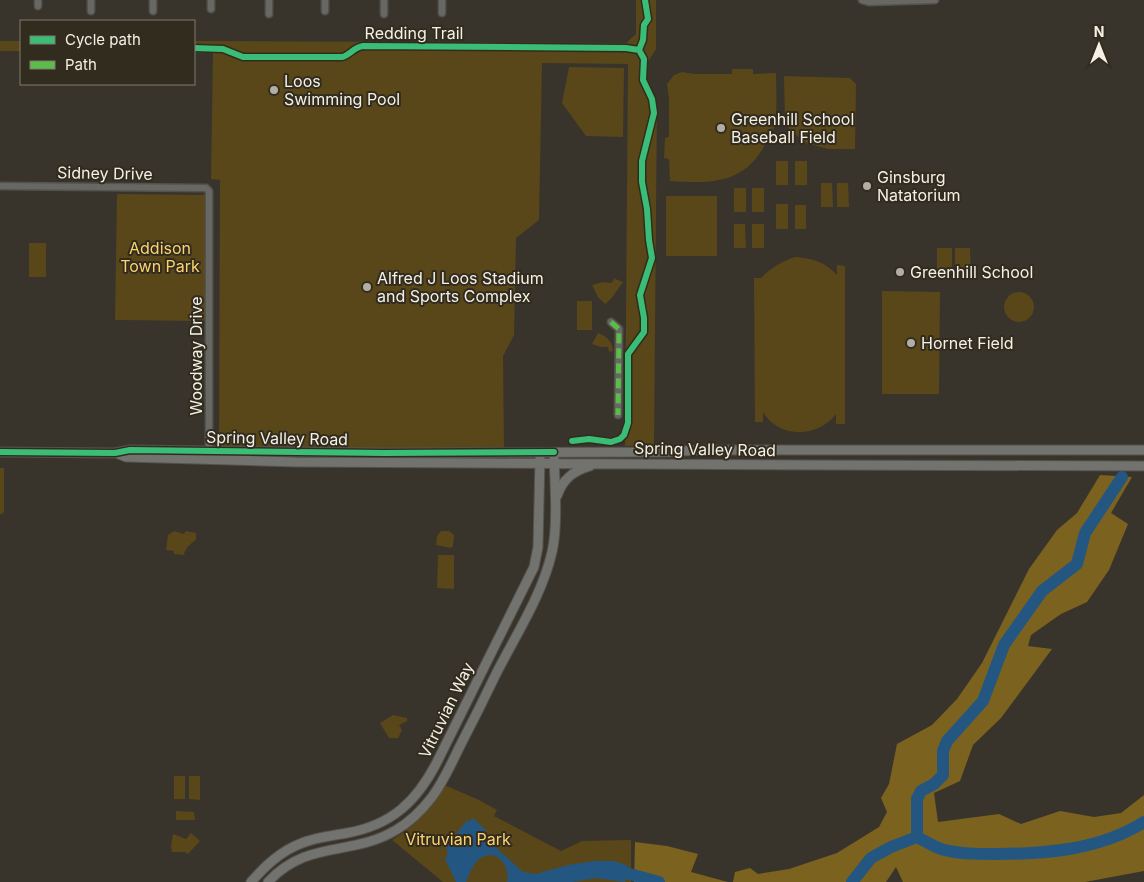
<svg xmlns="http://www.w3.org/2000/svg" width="1144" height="882" viewBox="0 0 1144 882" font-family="Inter,sans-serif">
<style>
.green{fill:#594719}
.forest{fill:#7b621f}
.water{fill:#235782}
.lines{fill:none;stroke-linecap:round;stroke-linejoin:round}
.river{stroke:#235782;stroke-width:12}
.street-casing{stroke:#55514b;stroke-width:9}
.secondary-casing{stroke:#55514b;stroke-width:11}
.street{stroke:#676864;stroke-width:6}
.secondary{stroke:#72726f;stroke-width:9}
.quiet{stroke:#5cbc4b;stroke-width:5;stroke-dasharray:10 5;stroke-linecap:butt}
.cycleway-casing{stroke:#322c1e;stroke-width:9}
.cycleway{stroke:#3abd76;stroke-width:6}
.poi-dot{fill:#b2aea6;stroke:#322c1e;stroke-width:2}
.labels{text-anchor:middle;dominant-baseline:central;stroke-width:4;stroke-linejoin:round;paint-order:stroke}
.street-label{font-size:16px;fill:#f4f0e7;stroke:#322c1e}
.poi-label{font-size:16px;fill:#f4f0e7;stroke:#322c1e;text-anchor:start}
.park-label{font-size:16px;fill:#fcd26e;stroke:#322c1e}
</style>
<rect width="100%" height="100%" fill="#38342c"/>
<path class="green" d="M636,0H656V49L648,62L646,73L647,82L657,101L654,445L625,446L628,64L542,63L539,220L516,238L514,335L503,356L504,450L219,448L220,180L211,179L213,53H194V41L626,43L636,34Z
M0,41H21V51H0Z
M569,67L624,68L623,137L586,136L562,103Z
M732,69H753V74L776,73C776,91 778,110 774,127C772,135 766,143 762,150C739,186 706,183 670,181L669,159L664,158L665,138L669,137V98L667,84L674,75L682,72L694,74H732Z
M784,76L850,78L856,84L855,149H828L806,143L789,129L785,120Z
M776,161H788V185H776Z
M795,161H807V185H795Z
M821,183H832L833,207H821Z
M837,183H848L849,207H837Z
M734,188H746V212H734Z
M752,188H764V212H752Z
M117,194L205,195V321L115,320Z
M666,196H717V256H666Z
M776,204H788V229H776Z
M795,205H806V229H795Z
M734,224H745L746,248H734Z
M752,224H764V248H752Z
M29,243H46V277H29Z
M937,248H952V274H937Z
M955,248H970L971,274H955Z
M795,257C812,258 825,262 837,275V265L845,266V424H836V414C818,438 779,439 763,412V422H755L754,278H761C772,267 781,262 795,257Z
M613,278L623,282L611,299L605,304L598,297L592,285L603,282L611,283L614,280Z
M882,291L940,292L939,394H882Z
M1004 307a15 15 0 1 1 30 0a15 15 0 1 1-30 0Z
M577,301H592V330H577Z
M598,333C606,336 613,341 613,351L609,352L608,347H601L592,344Z
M0,468H4V512L2,514H0Z
M174,531L184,534L186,531L196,533V540C190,544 185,548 184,555L174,554V551L166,550L168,535Z
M441,531H449L454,535L453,546L451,548L436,545L437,536Z
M438,555H454V589L437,588Z
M393,715L407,718V721L399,725L402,730L398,738H389L380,723Z
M174,776H185V799H174Z
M189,776H200V800L189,799Z
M444,785L477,799L497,810L494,816L561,851L582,841L631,840V882H443L392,840C415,827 430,806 444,785Z
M176,811L194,812L195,820H176Z
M191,833L200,841L188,854L185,852H172L171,846L173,834L186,839Z"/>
<path class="forest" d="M1100,475L1132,477L1111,513L1128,524L1109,570L1087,602L1061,614L1031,635L1028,646L1052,649L1001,718L973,745L960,781L934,793L938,822L999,814L1021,824L1060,811L1094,817L1121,813L1144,795V871L1085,882H903L896,867L886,882H733L735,872L750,868L758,874L789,869L837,853L879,827L887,812L881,798L889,784L897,744L932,725L957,699L982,663L1029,569L1057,530L1077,513Z
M635,842L667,846L698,854L691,872L728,882H634Z"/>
<path class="water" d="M473,818L486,830L485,838L523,872L536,874L568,865L595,861H613L627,865L625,882L596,878L572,882H507C511,864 494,846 478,860C472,866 469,875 466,882H456L445,859L448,854L446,847L467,820L469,822Z"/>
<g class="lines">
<path class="river" d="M917,837V799L921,791L934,784L943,775V751L947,741L983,701L1004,645L1042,591L1077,564L1085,533L1122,477
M610,872L626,873L659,882
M852,882L871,858L891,847L917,837C925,841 933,846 941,849C958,854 978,854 995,854C1045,854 1100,850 1144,822"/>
<defs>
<path id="street" d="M325,0V11
M384,0V14
M442,0V13
M862,0L869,2L935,0
M38,6V0
M211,9V0
M91,11V0
M153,11V0
M269,14V0
M0,186L206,188L209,191V454
M611,322L619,329L618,415"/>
<path id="secondary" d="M0,452L115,453L130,450L384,453L668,452L699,450H1144
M116,453L126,457L295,462L808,465L1144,466
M557,496C563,479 573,471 590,466
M251,882C266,865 281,851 302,843C317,837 332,836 347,833C392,825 417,801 437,762L534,567L538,547L540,457
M268,882C308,839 351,857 396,830C410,822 422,810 432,797C444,781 452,762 461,744C473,721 484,699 495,676C515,636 542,596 552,552C558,527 555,484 554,458"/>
</defs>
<use href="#street" class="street-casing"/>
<use href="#secondary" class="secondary-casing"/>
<use href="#street" class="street"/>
<use href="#secondary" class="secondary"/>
<path class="quiet" d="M611,322L619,329L618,415"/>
<defs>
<path id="cycleway" d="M194,48L223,49L243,57H342C350,55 354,47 363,46L626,48L639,50
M572,441L589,439L611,442L620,439L624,435L628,423V354L644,332V318L640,295L652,258L649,240L647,209L642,182V161L654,113L652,99L643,80L644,59L639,50L643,40L644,25L648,19L645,0
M0,452L115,453L130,450L384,453L554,452"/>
</defs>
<use href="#cycleway" class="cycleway-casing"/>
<use href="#cycleway" class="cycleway"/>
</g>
<g class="poi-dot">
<circle cx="274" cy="90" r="5"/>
<circle cx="721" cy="128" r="5"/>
<circle cx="867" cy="186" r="5"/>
<circle cx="900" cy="272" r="5"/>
<circle cx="367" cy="287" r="5"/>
<circle cx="911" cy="343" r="5"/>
</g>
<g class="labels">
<g class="street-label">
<text x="414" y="33">Redding Trail</text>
<text transform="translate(105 173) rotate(1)">Sidney Drive</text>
<text transform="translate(196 356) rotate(-90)">Woodway Drive</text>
<text transform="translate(277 438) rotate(1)">Spring Valley Road</text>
<text transform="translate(705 449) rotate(1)">Spring Valley Road</text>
<text transform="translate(446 710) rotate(-64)">Vitruvian Way</text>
</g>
<g class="poi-label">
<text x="284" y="81">Loos<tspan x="284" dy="18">Swimming Pool</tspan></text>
<text x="731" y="119">Greenhill School<tspan x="731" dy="18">Baseball Field</tspan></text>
<text x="877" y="177">Ginsburg<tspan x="877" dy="18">Natatorium</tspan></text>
<text x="910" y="272">Greenhill School</text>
<text x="377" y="278">Alfred J Loos Stadium<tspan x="377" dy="18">and Sports Complex</tspan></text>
<text x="921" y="343">Hornet Field</text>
</g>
<g class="park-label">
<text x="160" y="248">Addison<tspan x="160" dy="18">Town Park</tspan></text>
<text x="458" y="839">Vitruvian Park</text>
</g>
</g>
<rect x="20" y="20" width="175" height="65" fill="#322c1e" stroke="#807a6e"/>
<rect x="30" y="36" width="25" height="8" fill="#3abd76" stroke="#807a6e"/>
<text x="65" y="45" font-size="15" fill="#f4f0e7">Cycle path</text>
<rect x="30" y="61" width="25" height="8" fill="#5cbc4b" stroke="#807a6e"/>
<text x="65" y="70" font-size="15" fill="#f4f0e7">Path</text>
<g transform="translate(1099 45)" stroke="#322c1e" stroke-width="4" paint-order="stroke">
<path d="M0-4L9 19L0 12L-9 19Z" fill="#f4f0e7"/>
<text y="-8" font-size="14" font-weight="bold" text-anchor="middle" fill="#f4f0e7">N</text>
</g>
</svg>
